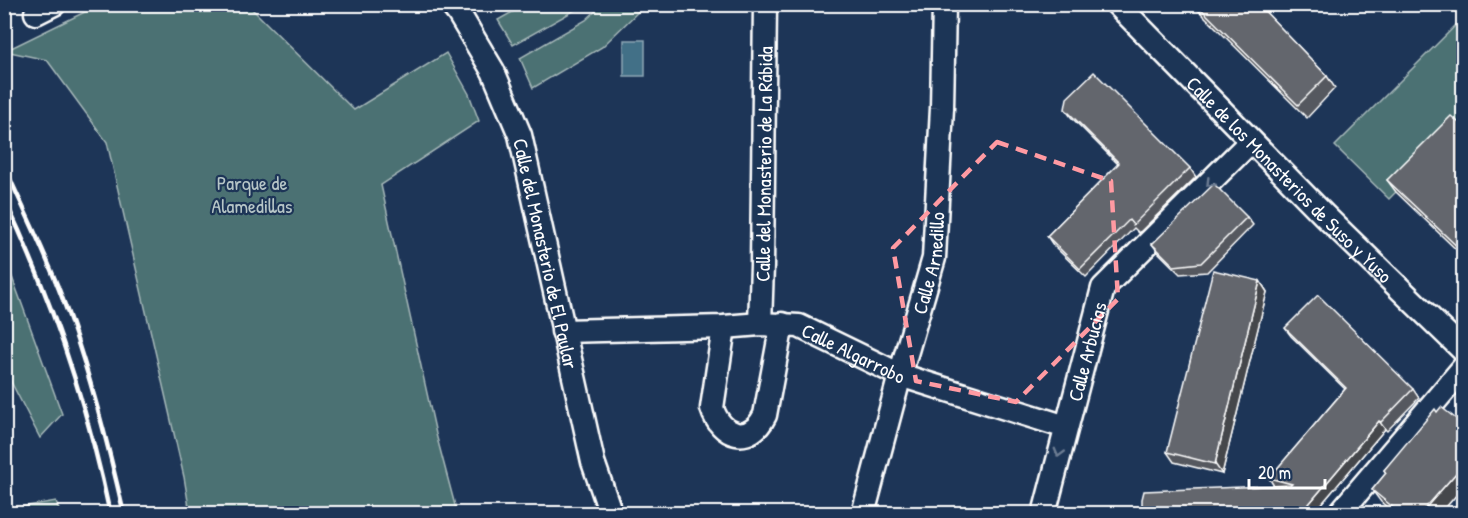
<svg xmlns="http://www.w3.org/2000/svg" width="1468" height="518" viewBox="0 0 1468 518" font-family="'Patrick Hand',sans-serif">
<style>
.green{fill:#4c7173;stroke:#a6b8b9;stroke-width:1.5}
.water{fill:#426f87;stroke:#8ea9b7;stroke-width:1.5}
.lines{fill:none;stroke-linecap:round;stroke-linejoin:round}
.street-casing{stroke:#fff;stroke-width:27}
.street{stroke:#1d3557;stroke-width:22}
.rail{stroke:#fff;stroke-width:4.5}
.wall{fill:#55585e;stroke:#fff;stroke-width:1.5}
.shaded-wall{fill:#45474c;stroke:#fff;stroke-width:1.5}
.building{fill:#63666d;stroke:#fff;stroke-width:1.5}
.oneway{stroke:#6c7c92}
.marked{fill:none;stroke:#ff9aa2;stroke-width:4.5;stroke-dasharray:12 8;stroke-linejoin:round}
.labels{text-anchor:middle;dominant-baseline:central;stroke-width:4.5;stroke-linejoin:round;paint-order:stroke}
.street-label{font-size:20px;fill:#fff;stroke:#1d3557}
.park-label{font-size:20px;fill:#b7c6c7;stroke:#1d3557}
</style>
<rect width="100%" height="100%" fill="#1d3557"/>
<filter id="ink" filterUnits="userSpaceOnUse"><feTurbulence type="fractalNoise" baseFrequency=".0167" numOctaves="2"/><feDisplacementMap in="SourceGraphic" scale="12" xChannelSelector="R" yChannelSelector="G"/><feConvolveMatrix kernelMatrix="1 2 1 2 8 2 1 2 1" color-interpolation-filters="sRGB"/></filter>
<g filter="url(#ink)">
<path class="green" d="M99,5H248L354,110L446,53L469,94L479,121L381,185L436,434L457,513H190L184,477L107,142L47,60L5,51Z
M525,5V4L581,5L577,9L513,45L498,20Z
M602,5H645L602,47L533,88L520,58L586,20Z
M1463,18V124L1389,199L1335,146Z
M4,255L62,414L40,438L5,370Z
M56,501L60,513H5V510Z"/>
<path class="water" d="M624,40H645V76H624Z"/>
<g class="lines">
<defs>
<g id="street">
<path id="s1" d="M451,4L459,14L493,71L520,135L593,462L611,514"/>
<path id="s2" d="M1117,4L1325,216L1464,351"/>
<path d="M36,13L54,4"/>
<path id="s3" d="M760,324L762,266L765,4"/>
<path d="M724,327L712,408C721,437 750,446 765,415L782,324"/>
<path id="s4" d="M563,331L724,327L760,324L799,326L900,375L1066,427"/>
<path id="s5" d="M863,514L900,375L934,258L942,108L944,4"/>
<path id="s6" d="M1044,514L1103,288L1251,141"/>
<path d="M1339,514L1464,367"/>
</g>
</defs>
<use href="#street" class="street-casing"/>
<use href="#street" class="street"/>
<path class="rail" d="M4,166C27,216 52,267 70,319C92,382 109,448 124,514
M4,198C52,299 87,404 110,514"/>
</g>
<path class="wall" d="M1192,4H1258L1327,76L1335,88L1307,118Z
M1065,109L1190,168L1196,177L1139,233L1134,228L1086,277L1053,245L1047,236L1118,164L1071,117Z
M1464,127V257L1396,192L1387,180Z
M1247,217L1253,225L1207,272L1180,274L1158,252L1152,244Z
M1260,281L1267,292L1222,474L1174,462L1167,452Z
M1285,328L1413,389L1419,398L1387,431L1385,429L1314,513H1142L1274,486L1269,478L1345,389L1291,336Z
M1437,412L1464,425V486L1441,513H1394L1381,502L1372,490L1386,473L1384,470Z"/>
<path class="shaded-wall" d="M1260,281L1267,292L1222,474L1215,464Z
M1379,421L1385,429L1314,513H1305L1303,511Z
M1464,464V486L1441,513H1421Z"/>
<path class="building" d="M1196,4H1258L1327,76L1298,105Z
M1094,72L1190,168L1133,225L1129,220L1080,269L1047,236L1119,163L1065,109L1067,98Z
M1451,116L1464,127V253L1387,180Z
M1214,184L1247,217L1201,263L1174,266L1152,244Z
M1213,270L1260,281L1215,464L1167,452Z
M1318,295L1413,389L1381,422L1379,421L1303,511L1271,513H1142V499L1144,491L1291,485L1292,484L1269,478L1346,388L1285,328Z
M1441,407L1464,425V464L1421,513H1400L1372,490L1386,473L1384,470L1435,409L1437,412Z"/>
<defs><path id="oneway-chevron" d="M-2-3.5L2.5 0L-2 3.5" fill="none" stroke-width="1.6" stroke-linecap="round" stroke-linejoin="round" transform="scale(1.5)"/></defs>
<g class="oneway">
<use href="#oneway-chevron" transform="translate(1210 183) rotate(135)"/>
<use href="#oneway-chevron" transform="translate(1059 453) rotate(105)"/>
</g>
</g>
<path class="marked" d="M997,142L1111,181L1118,299L1016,402L916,381L893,248Z"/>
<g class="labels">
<g class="street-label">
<text stroke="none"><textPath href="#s3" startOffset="160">Calle del Monasterio de La Rábida</textPath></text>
<text stroke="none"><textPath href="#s2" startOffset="246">Calle de los Monasterios de Suso y Yuso</textPath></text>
<text stroke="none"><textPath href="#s1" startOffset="270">Calle del Monasterio de El Paular</textPath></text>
<text stroke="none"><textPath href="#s5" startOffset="260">Calle Arnedillo</textPath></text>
<text stroke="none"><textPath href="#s4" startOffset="297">Calle Algarrobo</textPath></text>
<text stroke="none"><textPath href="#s6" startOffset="168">Calle Arbucias</textPath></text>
</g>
<g class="park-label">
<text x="252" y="182">Parque de<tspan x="252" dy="23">Alamedillas</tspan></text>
</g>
</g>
<rect width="1468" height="518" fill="none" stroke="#1d3557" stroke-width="24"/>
<rect x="12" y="12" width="1444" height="494" fill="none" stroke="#fff" stroke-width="2" filter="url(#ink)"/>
<path d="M1249 479v9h76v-9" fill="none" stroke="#ffffff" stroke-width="3"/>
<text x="1258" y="479" font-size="18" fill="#ffffff" stroke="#1d3557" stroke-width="4.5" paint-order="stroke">20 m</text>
</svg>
